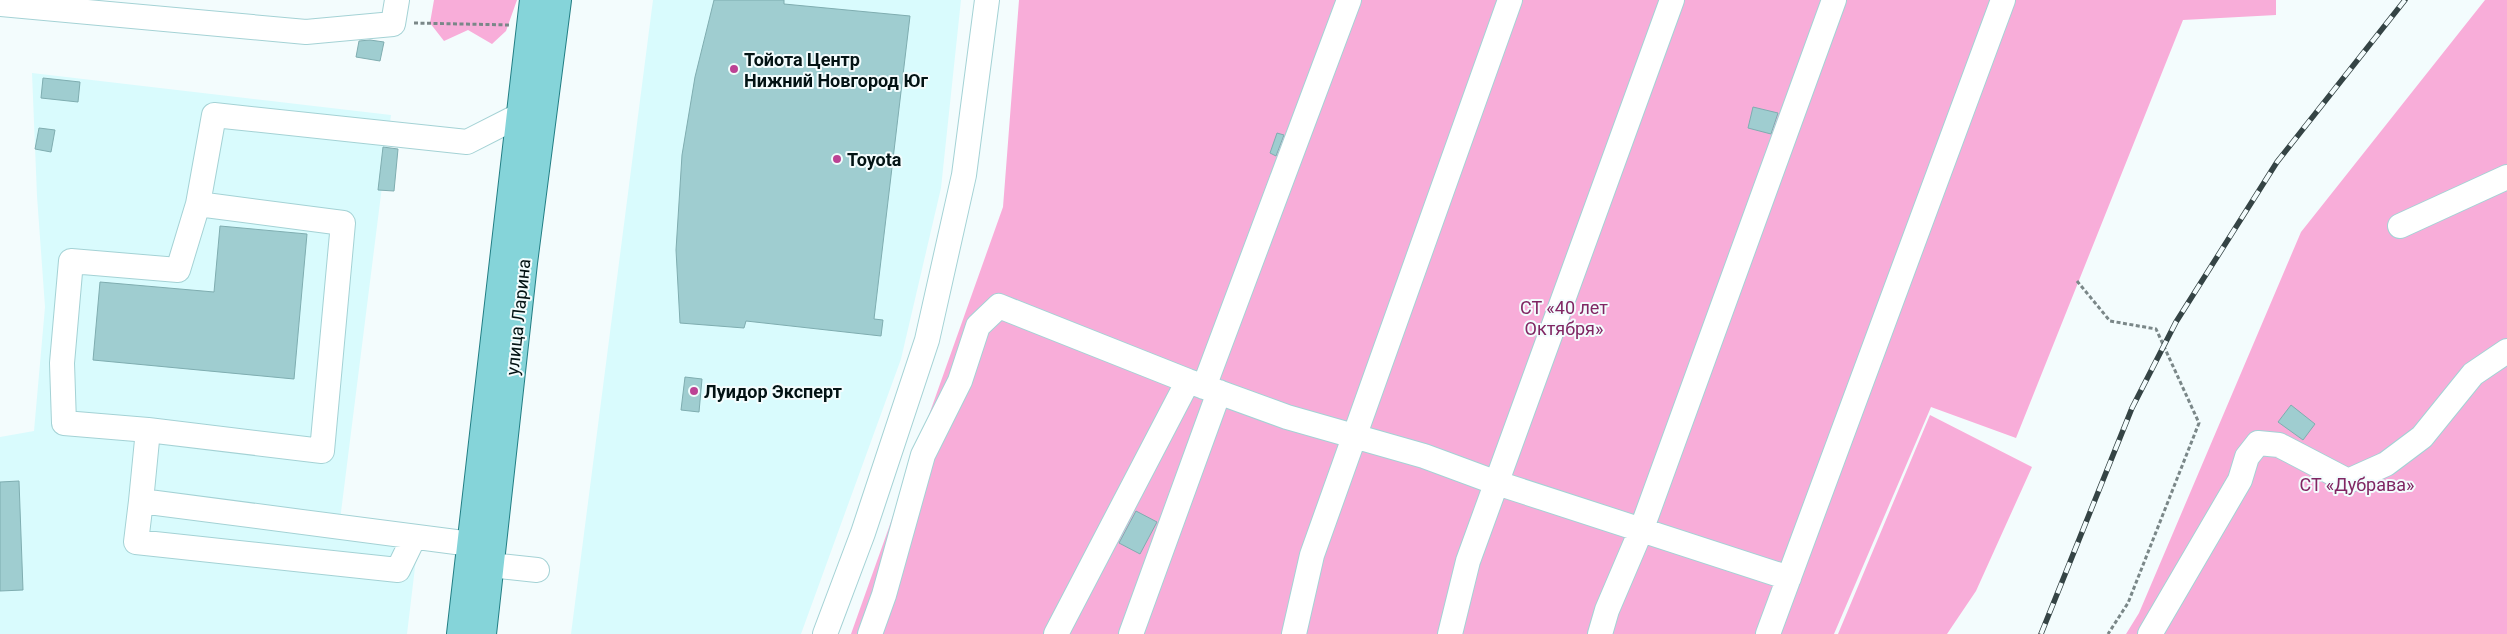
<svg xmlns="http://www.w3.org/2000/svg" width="2507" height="634" viewBox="0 0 2507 634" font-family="Roboto,sans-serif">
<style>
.built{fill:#d9fbfd}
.green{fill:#f8add9}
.building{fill:#9fcdd0;stroke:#7fadb0}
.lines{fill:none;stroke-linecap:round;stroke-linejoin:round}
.minor-casing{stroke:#a4d2d5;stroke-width:26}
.major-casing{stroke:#227e84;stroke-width:30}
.path{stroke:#7a8788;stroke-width:3;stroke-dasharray:4 2.5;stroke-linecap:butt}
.minor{stroke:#fff;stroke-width:24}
.major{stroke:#85d4d9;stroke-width:28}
.rail-casing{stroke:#354445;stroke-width:5.5}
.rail{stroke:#f3fcfd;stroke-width:4;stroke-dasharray:11;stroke-linecap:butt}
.poi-dot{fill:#bc4294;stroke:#f3fcfd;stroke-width:2}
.labels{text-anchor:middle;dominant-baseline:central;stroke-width:4;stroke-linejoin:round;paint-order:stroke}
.poi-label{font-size:18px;font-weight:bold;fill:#031314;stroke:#f3fcfd;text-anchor:start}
.park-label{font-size:18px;fill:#802663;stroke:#f3fcfd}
.street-label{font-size:18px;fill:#031314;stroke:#f3fcfd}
</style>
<rect width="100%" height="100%" fill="#f3fcfd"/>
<path class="built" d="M653,0H961L941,188L901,359L801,634H571Z
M32,73L391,115L339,528L419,534L407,634H0V437L34,431L45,307L37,196Z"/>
<path class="green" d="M434,0H517L506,31L492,44L468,30L444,41L430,23Z
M1019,0H2276V15L2183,20L2016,438L1931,407L1834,634H851L1003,207Z
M2485,0H2507V634H2126L2139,613L2301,232Z
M1930,415L2032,467L1976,591L1947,634H1838Z"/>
<path class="building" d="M714,0H784V4L910,16L874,319L883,320L881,336L746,321L744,328L680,323L676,250L682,155L695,77Z
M370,40L384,42L380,61L356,57L359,41Z
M43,78L80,82L78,102L41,98Z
M1753,107L1778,113L1771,134L1748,128Z
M39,128L55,130L51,152L35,149Z
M1277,133L1284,135L1276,156L1270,153Z
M383,147L398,149L394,191L378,190Z
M220,226L307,234L294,379L93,360L100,282L214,292Z
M685,377L702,379L699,412L681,410Z
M2291,405L2315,424L2303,440L2278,422Z
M19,481L23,590L0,591V482Z
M1136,511L1157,522L1140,554L1119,543Z"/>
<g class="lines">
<defs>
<path id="minor" d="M0,4L306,32L393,24L397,0
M2400,226L2507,177
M1204,387L1349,0
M148,430L64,423L62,363L71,261L178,270L198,204
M141,501L136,542L398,570L414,537
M471,544L141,501L148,430L322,451L343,223L198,204L214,115L467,142L520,115
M490,565L537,570
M825,634L863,533L927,340L964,175L987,0
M870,634L884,595L923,455L960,381L978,326L999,306L1188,381L1287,417L1424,456L1497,483L1789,578
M1056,634L1188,381
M1131,634L1219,392
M1294,634L1312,555L1510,0
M1450,634L1468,561L1672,0
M1600,634L1607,610L1642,528L1834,0
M1768,634L2003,0
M2150,634L2240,480L2247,457L2258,443L2279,445L2348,481L2386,464L2422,437L2473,374L2507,351"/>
<path id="major" d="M461,634L534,0
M482,634L523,263L557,0"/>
</defs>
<use href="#minor" class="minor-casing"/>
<use href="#major" class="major-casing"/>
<path class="path" d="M414,23L510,25
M2077,281L2110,321L2156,329L2199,423L2128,603L2108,634"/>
<use href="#minor" class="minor"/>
<use href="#major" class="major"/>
<defs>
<path id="rail" d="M2041,634L2132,408L2176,322L2277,162L2405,0"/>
</defs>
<use href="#rail" class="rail-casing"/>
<use href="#rail" class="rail"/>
</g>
<g class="poi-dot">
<circle cx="734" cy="69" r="5"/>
<circle cx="837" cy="159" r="5"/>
<circle cx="694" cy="391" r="5"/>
</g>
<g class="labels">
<g class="poi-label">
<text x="744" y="59">Тойота Центр<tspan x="744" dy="21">Нижний Новгород Юг</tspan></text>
<text x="847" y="159">Toyota</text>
<text x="704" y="391">Луидор Эксперт</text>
</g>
<g class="park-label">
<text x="1564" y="307">СТ «40 лет<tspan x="1564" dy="21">Октября»</tspan></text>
<text x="2357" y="484">СТ «Дубрава»</text>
</g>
<g class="street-label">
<text transform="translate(518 317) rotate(-84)">улица Ларина</text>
</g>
</g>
</svg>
